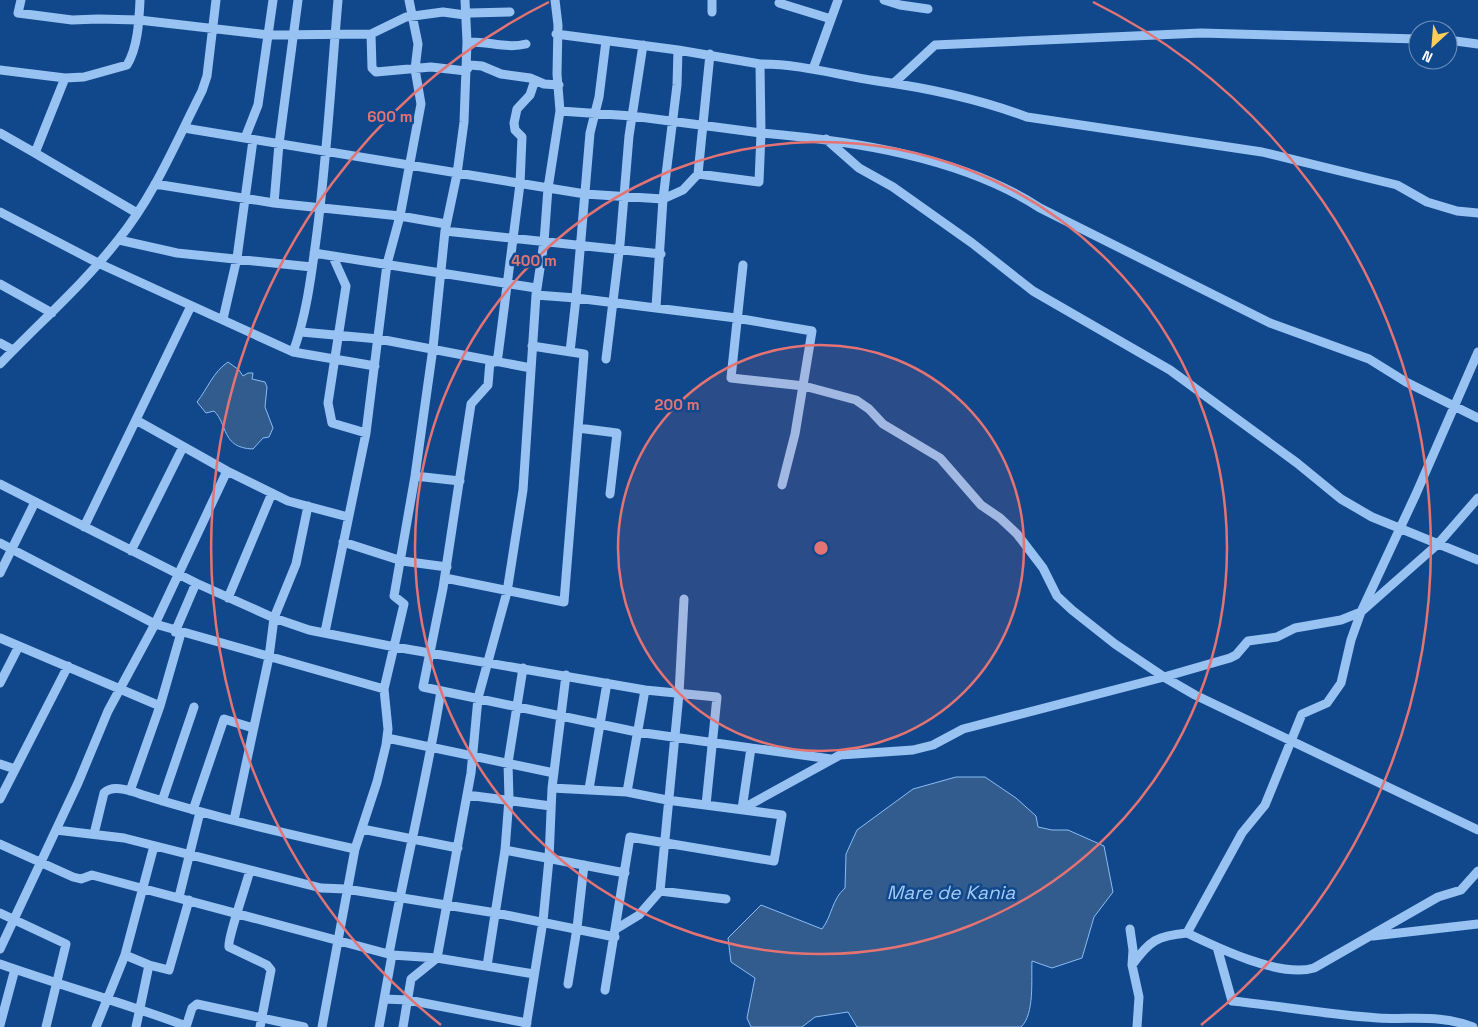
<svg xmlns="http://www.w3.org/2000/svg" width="1478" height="1027" viewBox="0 0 1478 1027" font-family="'Space Grotesk',sans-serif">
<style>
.water{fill:#325b8e;stroke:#8abdf5}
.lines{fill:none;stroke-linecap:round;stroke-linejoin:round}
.minor{stroke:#98c2f2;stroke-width:9}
.ring{fill:none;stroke:#e47373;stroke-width:2.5}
.labels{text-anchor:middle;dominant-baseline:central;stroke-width:5;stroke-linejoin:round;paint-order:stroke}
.water-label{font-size:19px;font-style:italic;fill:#a4ccf9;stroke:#11488c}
.centre{fill:#e47373;stroke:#11488c;stroke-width:2.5}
.ring-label{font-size:15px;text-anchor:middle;font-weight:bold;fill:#e47373;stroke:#11488c;stroke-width:5;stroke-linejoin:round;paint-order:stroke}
</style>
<rect width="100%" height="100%" fill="#11488c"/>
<path class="water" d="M228,362L239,370L243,376L248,373H253L252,379L265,382L267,387L265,407L273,428L269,437L263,438L253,449C221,448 228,424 214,411L206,413L197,402C208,388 213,372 228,362Z
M956,777H985L1016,798L1036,816L1038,827L1052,830H1068L1104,846L1113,892L1094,917L1082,958L1052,968L1032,961C1031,978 1035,1014 1021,1027H857L848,1012L815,1017L802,1027H751L747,1018L755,978L731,962L728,938L761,905L822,929C832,916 832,899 845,888L846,854L857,830L913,789Z"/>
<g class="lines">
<path class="minor" d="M21,0L18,13L72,20L98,19L139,20L269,35L371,34L406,17L443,12L465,15L470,13L510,12
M712,0V12
M884,0L900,5L928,9
M779,3L831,19
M371,34L372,68L376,72L431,67L466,71L470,65L482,66L501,74L530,78L544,84L559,85
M556,34L678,50L677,85L663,199L656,307
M1448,40L1478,44
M467,42C488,41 506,49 526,44
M760,64C801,64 837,75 877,81C928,88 979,99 1027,117L1262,152L1397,185L1427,202L1457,211L1478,213
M813,69L838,0
M0,70L65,78
M894,83L935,45L1201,33L1418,39
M560,111L632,116L761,133L760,64L678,50
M184,128L585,194L663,199L683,190L698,174L759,182L761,133C853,141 962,157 1040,208L1270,323L1369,359L1406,382L1478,418
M0,133L35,153
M245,138L258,105L273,0
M826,139L859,168L893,187L972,243L1033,291L1170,370L1297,463L1341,499L1372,517L1478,560
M698,174L710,54
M155,184L274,203L400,216L446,224
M274,203L279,144L298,0
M0,212L98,263L293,352L375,366
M137,213L35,153L65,78L84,77L127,65C138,47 139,21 140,0
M445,231L661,254
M119,240L177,253L312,267
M314,253L536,288
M333,257L346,286L328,403L332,423L366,433
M743,265L731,378L804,386L856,400L869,409L883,424L940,458L981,505L1000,518L1017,534L1043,568L1057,596L1072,610L1115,644L1164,677L1195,695L1478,830
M0,284L52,313
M536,295L576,298L590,133L599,97L606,41
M223,319L237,258L253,140
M301,332L379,339L531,368
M0,343L13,350
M293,352C306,317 311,278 316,240C327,160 331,80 338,0
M570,352L576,298L736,318L812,331L795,434L782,485
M606,359L620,244L629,136L643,45
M490,361L488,385L471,404L443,588L423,687L637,732L831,759
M495,362L498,356L520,184L522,137L515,130L514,123L517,109L530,95L535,80
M0,364C39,323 83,285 118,240C154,196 176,142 202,91L207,76L216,0
M136,420L227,471L288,501L348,517
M578,428L617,433L610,494
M415,476L460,481
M0,484L196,583L274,618L309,630L395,647L645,690L717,697L706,805
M84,527L191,306
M343,542L402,561L447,567
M0,543L155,624L384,689
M131,551L183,447
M0,573L35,502
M445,578L564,602L584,354L532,346
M228,598L272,493
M175,632L196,583
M325,632L366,433L387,264L400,216L421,104L415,69L418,44L409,0
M0,638L160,706
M0,683L19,646
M387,738L554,773
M0,764L15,769
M552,788L627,792L667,800L782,815L774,861L630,837L605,990
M589,789L607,683
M130,791L160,706L181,633
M627,792L645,690
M467,795L551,806
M0,799L68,666
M162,801L194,707
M742,809L840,755L913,750L933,745L963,729L1164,677L1230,658L1236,655L1248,641L1277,637L1295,628L1341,620L1361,612L1438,544L1478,498
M742,809L751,748
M193,810L224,719L253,728
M234,820L269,657L274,618L296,564L308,506
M362,829L458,848
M56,830L124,838L321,888L346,889L496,913L615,937
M94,834L104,793C113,784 132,791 143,795C213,817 284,833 355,849
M0,844L73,877L81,879L92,875L392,955L437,958L534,974
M505,850L625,873
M250,870C247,883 227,940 229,947L267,965L271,970L260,1027
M660,891L679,694L684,599
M179,897L200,812
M0,913L66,944L46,1027
M616,929L639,915L660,891L726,899
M1130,929L1133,950L1132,965L1139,997L1137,1027
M1187,933C1218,948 1280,978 1314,968L1438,897L1461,890L1478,871
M1373,936L1478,924
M1217,947L1232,1001C1281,1006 1329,1015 1378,1018C1413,1020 1439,1014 1473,1027
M0,949L78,783L108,711L155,624L227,471
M389,954C405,866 427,779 441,691
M125,955L149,965L169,970L189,900
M0,964C62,986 125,1003 186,1026
M1132,965C1150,940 1157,936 1187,933L1242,833L1265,805L1302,714L1327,703L1341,683L1351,640L1361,612L1416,494L1478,352
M487,966L505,850L509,799L508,763L523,668
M568,984L577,928L584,865
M384,999L408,1000L527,1023
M0,1025L15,969
M96,1027L125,955L154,846
M136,1027L149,965
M186,1027L192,1008L197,1004L304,1027
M322,1027L355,849L377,782L386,745L388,729L384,689L404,604L394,596L415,476L433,348L445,231L457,174L464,122L467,42L465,0
M379,1027L392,955
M403,1027L411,979L437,958L471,773L478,698L507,592L523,490L536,295L544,242L548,188L560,111L557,74L558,25L555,0
M526,1027L543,921L549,859L552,788L566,675"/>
</g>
<circle cx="821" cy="548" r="203" fill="#e47373" fill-opacity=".12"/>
<g class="ring">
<circle cx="821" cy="548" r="203"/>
<circle cx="821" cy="548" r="406"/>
<path d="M441 1025A610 610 0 0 1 549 2M1093 2A610 610 0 0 1 1201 1025"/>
</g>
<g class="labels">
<g class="water-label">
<text x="951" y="892">Mare de Kania</text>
</g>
</g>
<circle cx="821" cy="548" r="8" class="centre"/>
<g class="ring-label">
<text x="390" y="122">600 m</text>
<text x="534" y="266">400 m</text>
<text x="677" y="410">200 m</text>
</g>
<g transform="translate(1433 45) rotate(206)"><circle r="24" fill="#11488c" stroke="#7091ba"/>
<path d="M0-4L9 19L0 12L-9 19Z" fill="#ffce59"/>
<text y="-8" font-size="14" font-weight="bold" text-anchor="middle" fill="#ffffff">N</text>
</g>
</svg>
